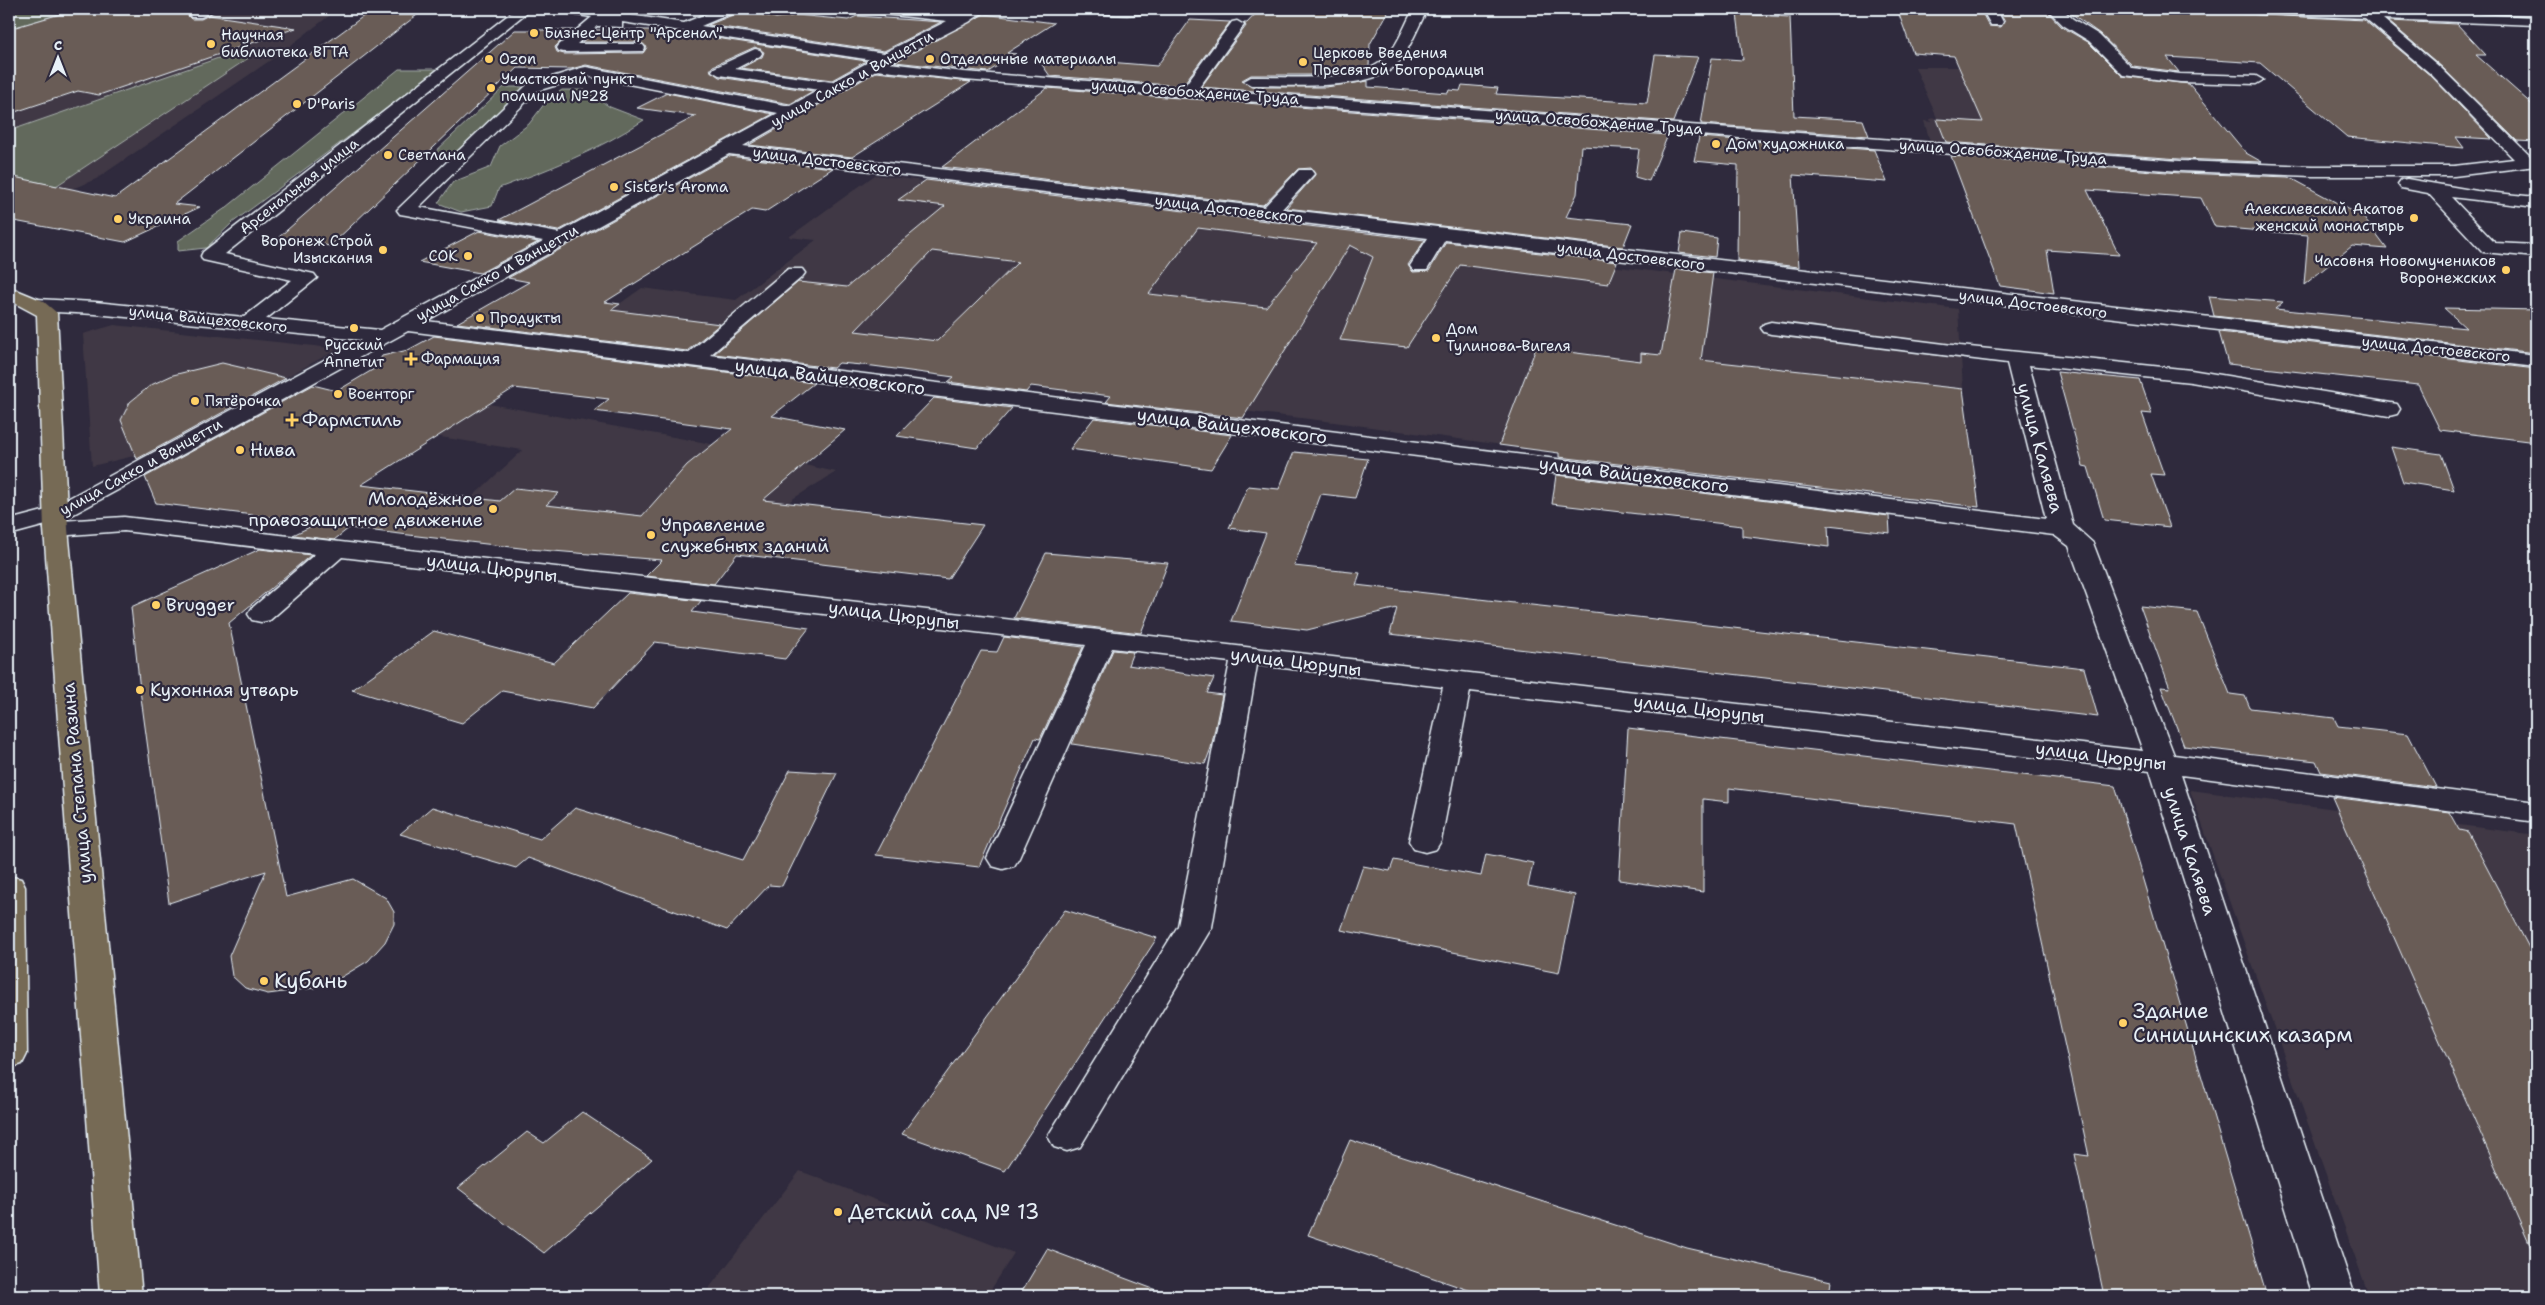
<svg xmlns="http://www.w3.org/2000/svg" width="2545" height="1305" viewBox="0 0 2545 1305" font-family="'Shantell Sans',sans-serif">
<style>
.built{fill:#403945}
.green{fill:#62695c;stroke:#a5adaa}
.building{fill:#695b57;stroke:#e8f1f8;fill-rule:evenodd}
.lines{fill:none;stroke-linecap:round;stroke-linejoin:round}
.minor-casing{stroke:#e8f1f8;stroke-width:3}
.major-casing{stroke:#e8f1f8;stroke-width:3}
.minor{fill:#2f2a3d;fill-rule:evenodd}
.major{fill:#766a55;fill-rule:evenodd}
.poi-dot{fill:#ffd166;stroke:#2f2a3d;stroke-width:2}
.labels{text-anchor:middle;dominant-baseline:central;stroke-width:4.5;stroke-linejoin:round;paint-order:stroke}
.far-poi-label{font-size:15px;fill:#e8f1f8;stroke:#2f2a3d;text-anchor:start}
.far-street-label{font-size:15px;fill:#e8f1f8;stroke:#2f2a3d}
.street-label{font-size:18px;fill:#e8f1f8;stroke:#2f2a3d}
.poi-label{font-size:18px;fill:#e8f1f8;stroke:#2f2a3d;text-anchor:start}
.near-poi-label{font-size:21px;fill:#e8f1f8;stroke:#2f2a3d;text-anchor:start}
</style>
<rect width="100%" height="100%" fill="#2f2a3d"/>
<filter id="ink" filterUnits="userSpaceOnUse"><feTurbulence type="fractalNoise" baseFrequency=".02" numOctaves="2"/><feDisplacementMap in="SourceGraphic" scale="10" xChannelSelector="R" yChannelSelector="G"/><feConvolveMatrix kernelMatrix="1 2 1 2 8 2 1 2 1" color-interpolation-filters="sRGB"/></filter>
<g filter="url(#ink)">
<path class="built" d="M9,9H338L278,55L96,179L9,215Z
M1915,67H1975L2109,152L1930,141L1924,121L1931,122L1930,119L1937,118Z
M875,175L1958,309L1963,389L1979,507L1796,485L1334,422L907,370L577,334L642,288L736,300L816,240L789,237Z
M114,325L314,346L338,349L146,453L92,466L83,334Z
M431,337L540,357L489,404L701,442L836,472L794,498L758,527L727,567L548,550L471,498L523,450L296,414L383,364L379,360L384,355L406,351Z
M2190,790L2536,835V1296H2369Z
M800,1171L1014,1253L987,1296H703Z"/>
<path class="green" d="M9,9H77L9,29Z
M230,54L250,57L56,186L9,176V131Z
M399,69H440L232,223L206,248L178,251V241L227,207Z
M504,87H526L459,153H434Z
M562,90H585L610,107L644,120C599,150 550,169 499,188L492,206L461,212L438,203L453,182L491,167L500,146L529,124L548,99Z"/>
<path class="building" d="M77,9H167L189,12L187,15L191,19H201L209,15L296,28L99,95L78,91L9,114V29Z
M738,9L753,10L763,15L776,18L797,15L848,20L857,16L941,22L884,51L708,25L735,14Z
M1260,9H1390L1370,44L1369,66L1356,71L1320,75H1251L1242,80L1251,87H1326L1368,81V87L1448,93L1449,90L1460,91L1462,85L1498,88L1496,94L1647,103L1655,55L1698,57L1673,122L1201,87L1246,26L1244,23H1247Z
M1897,9L1960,11L1958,9H1980L1989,26L2001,27L2005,21L1998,9H2045L2062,27L2088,42L2122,76L2189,84L2246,153L2262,162L2180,159L1946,142L1937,119L1983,122L1954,56L1913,53Z
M2065,9H2143L2364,20L2431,76L2492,139L2456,137L2464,148L2347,137L2260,63L2167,57L2179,72L2133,66L2100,34Z
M984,14L1054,23L1007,53L1016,54L988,72L895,62Z
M1737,14L1790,17L1794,116L1863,120L1869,136L1701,124L1712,58L1743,60Z
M365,15H417L174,204L200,207L125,242L9,220V176L115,198Z
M1190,20L1230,22L1182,86L1050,76L1036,56L1157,66Z
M2388,21L2457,24L2486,55H2476L2536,108V142L2517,141L2443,68Z
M515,30H573L555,47L557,52L564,54L643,53L647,47L638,42H582L595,30H664L866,61L832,80L741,68L762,57L764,52L755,47L713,66L710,70L719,77L813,91L790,104L586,65L571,69L517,68L330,246L279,237Z
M876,72L971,82L852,157L749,145Z
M1047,88L1668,135L1649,181L1635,177L1639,149L1581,146L1577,194L1566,217L1632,224L1623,247L1286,208L1315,175L1311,168L1298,169L1263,205L942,167Z
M667,93L773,114L558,231L499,220L696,116L637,108Z
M1699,137L1874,150L1887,182L1793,175L1799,267L1737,260L1738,165L1694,161Z
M729,156L833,168L765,212L752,210L605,302L620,304L611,310L720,324L687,351L457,323L529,282L508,278Z
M1951,156L2180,173L2289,177L2363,217L2387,249L2352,246L2304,285L2308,235L2215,227L2201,198L2087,190L2119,255L2047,250L2054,293L2000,286Z
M926,180L1425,240L1408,265L1413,272L1429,271L1446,242L1617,262L1608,284L1460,265L1407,347L1340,340L1373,257L1350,245L1243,418L1106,402L1111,396L1031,386L1026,392L948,382L954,377L873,366L839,363L833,368L714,354L798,282L847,287L945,206L898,200ZM1198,228L1317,243L1266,307L1149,294ZM932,251L1018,262L937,341L855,331Z
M479,231L538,242L480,273L419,262Z
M1682,233L1717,238L1715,257L1679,253Z
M1676,269L1713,273L1701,360L1963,389L1979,507L1559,457V453L1499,445L1536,348L1641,361V353L1661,355Z
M2209,296L2283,302L2275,309L2466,328L2444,308L2536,310V353L2214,316Z
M2219,332L2536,369V442L2440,430L2418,385L2228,364Z
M434,336L814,383L772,416L845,430L763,500L983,525L948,579L737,554L714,584L646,576L662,560L529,549L349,528L334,540L293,535L318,523L156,503L145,477L313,385L337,391L374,369L382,356L408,350ZM514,388L609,399L594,411L732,429L687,465L642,516L546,505L559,493L515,488L500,501L361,485Z
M222,363L286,378L137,459L121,420L130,402L151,385L173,375Z
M2057,372L2140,380L2152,414L2142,413L2164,475L2151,474L2170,527L2104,520L2088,467L2083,466Z
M934,398L1012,408L977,448L897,436Z
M1094,418L1232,435L1211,469L1070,449Z
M2391,447L2441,454L2454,490L2403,482Z
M1294,452L1368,459L1355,498L1321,494L1294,566L1360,573L1356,585L2084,668L2098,717L1390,634L1397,608L1307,630L1231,621L1266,533L1229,528L1248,486L1279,489Z
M1556,475L1889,516L1890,533L1828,526L1829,547L1742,536V526L1552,504Z
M260,549L311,555L229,623L286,897L353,879L386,898L394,912V924L385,942L368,961L340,978L314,988L268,994L245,988L232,976L229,956L266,871L169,903L140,690L131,607Z
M1046,553L1168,563L1141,633L1014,618Z
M628,593L701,601L692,612L809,628L785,659L655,642L593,708L502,691L462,723L352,690L434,631L554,663Z
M2140,606L2197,612L2230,694L2245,696L2250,708L2334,718L2338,726L2408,734L2436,787L2321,772L2316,761L2184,746L2161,687L2170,688Z
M1004,637L1083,647L1040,739L1035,738L979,867L876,855L981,651L997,652Z
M1113,650L1133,652L1128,665L1214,678L1207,693L1222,695L1211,748L1205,764L1072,744Z
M1628,728L2115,786L2267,1296H2104L2074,1154L2089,1156L2016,824L1729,788V802L1703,799V892L1619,880Z
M790,770L837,773L782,886L769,885L727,930L528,858L516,868L400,834L432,807L540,839L575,808L743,860Z
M2332,797L2449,812L2459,830L2468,832L2536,961V1259Z
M1486,854L1533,863L1528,886L1575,895L1559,973L1341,930L1363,866L1390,871L1394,860L1481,876Z
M1065,910L1157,938L1005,1171L902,1134Z
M582,1112L652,1159L544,1253L458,1188L527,1132L544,1143Z
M1350,1140L1687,1248L1831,1281L1829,1296H1486L1308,1235Z
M1047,1249L1164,1293L1163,1296H1019Z"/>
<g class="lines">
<defs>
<path id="minor" d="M198,9H218L201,17H191L189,14Z
M516,9H531L225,254L314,274L317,278L266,319L380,330L543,241L406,215L400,214L397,210L527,85L581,68L586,67L790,106L819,90L719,75L712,71L714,68L755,49L760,50L762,53L760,56L735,69L832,82L872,60L622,22V27L597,26L577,44H638L643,45L645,48L643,51L564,52L559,51L557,48L559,45L592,17L564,13L557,9H589L684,23L718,9H736L734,12L701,26L884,53L947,21L874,13L867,9H908L960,14L971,9H988L969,22L889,63L964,72L1183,88L1232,22L1237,21L1244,25L1198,89L2180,161L2312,166H2454L2514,159L2432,75L2365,18L2243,13L2236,9H2371L2536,17V25L2383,19L2442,69L2531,157L2536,156V166L2454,176H2312L2180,171L964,80L876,70L743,146L1264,207L1299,170H1311L1314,174L1282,209L2536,355V367L1445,240L1427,270H1413L1410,266L1428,238L729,154L426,321L688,353L788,269H802L805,273L802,277L710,355L2046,519L2007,363L1771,334L1764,332L1761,328L1764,324L1771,322L1960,346L2191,370L2397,404L2400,409L2397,414L2389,416L2191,382L2029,365L2073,525L2093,543L2174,755L2536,802V822L2181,775L2355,1296H2313L2150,771L1470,691L1441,841L1436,849L1425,852L1414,849L1409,841L1443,687L1257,665L1212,927L1080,1147L1067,1151L1054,1147L1048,1136L1178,926L1230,662L1112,648L1019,858L1014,866L1003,869L992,866L987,858L1086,645L342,557L270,620L261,622L252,620L248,614L252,608L315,554L124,531L56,536L47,534L44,529L46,525L9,535V520L47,510L361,340L95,314L36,311L29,309L26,305L29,301L36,299L95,302L244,317L292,280L203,260L201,256L203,252ZM587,76L778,113L558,233L419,207L537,91ZM408,331L2054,535L2069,546L2143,751L124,517L61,521Z
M755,9H794L798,12C791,19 761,16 755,9Z
M1089,9H1147L1149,11C1143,17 1095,15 1089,9Z
M1982,9H1996L2003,22L2001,25H1991Z
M2047,9H2062L2073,19L2099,35L2132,68L2180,74L2256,76L2263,80L2256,84L2180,82L2123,75L2089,41L2063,25Z
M1418,10L1425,14C1416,31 1408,54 1394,67C1366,91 1287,85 1251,85L1244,81L1251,77C1285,76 1357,84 1383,60C1396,49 1403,29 1411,14Z
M2407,179L2477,191L2536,197V207L2451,197L2495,243L2536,245V257L2483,252L2428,193L2401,188L2398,184L2401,180Z"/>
<path id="major" d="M9,287L43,301L57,313L68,529L142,1296H100L44,529L37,315L9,300Z
M9,876L21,879L25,887L27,1054L22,1064L9,1068Z"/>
</defs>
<use href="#minor" class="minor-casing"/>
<use href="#major" class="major-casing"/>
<use href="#minor" class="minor"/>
<use href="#major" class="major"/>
</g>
</g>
<g class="poi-dot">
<circle cx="534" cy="33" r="5"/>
<circle cx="211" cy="44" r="5"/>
<circle cx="489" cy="59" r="5"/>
<circle cx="930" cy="59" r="5"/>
<circle cx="1303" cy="62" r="5"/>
<circle cx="491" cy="88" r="5"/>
<circle cx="297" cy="104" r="5"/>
<circle cx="1716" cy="144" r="5"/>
<circle cx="388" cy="155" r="5"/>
<circle cx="614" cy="187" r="5"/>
<circle cx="2414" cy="218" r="5"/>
<circle cx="118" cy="219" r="5"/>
<circle cx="383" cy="250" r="5"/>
<circle cx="468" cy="256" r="5"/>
<circle cx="2506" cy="270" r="5"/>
<circle cx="480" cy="318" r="5"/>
<circle cx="354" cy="328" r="5"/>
<circle cx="1436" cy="338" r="5"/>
<path d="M408.5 351.5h5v5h5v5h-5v5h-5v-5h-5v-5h5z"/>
<circle cx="338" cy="394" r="5"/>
<circle cx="195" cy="401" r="5"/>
<path d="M289.5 412.5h5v5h5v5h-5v5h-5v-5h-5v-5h5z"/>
<circle cx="240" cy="450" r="5"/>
<circle cx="493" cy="509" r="5"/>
<circle cx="651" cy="535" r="5"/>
<circle cx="156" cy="605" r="5"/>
<circle cx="140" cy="690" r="5"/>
<circle cx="264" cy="981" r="5"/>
<circle cx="2123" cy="1023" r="5"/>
<circle cx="838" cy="1212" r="5"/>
</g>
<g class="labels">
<g class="far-poi-label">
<text x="544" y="33">Бизнес-Центр "Арсенал"</text>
<text x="221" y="35">Научная<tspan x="221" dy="17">библиотека ВГТА</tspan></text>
<text x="1313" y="53">Церковь Введения<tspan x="1313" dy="17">Пресвятой Богородицы</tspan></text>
<text x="499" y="59">Ozon</text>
<text x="940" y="59">Отделочные материалы</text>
<text x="501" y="79">Участковый пункт<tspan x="501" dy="17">полиции №28</tspan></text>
<text x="307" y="104">D'Paris</text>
<text x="1726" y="144">Дом художника</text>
<text x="398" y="155">Светлана</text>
<text x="624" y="187">Sister's Aroma</text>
<text x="2404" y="209" text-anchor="end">Алексиевский Акатов<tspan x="2404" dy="17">женский монастырь</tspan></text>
<text x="128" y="219">Украина</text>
<text x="373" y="241" text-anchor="end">Воронеж Строй<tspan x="373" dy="17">Изыскания</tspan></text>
<text x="458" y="256" text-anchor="end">СОК</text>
<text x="2496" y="261" text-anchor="end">Часовня Новомучеников<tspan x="2496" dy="17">Воронежских</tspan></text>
<text x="490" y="318">Продукты</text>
<text x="1446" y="329">Дом<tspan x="1446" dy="17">Тулинова-Вигеля</tspan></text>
<text x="354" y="345" text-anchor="middle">Русский<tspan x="354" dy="17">Аппетит</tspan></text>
<text x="421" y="359">Фармация</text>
<text x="348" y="394">Военторг</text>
<text x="205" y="401">Пятёрочка</text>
</g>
<g class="far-street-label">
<text transform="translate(852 79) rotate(-29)">улица Сакко и Ванцетти</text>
<text transform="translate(1195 92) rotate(4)">улица Освобождение Труда</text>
<text transform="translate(1599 122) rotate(4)">улица Освобождение Труда</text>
<text transform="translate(2003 152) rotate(4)">улица Освобождение Труда</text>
<text transform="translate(827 161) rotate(7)">улица Достоевского</text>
<text transform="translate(299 186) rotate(-38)">Арсенальная улица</text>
<text transform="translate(1229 209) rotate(7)">улица Достоевского</text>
<text transform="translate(1631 256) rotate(7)">улица Достоевского</text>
<text transform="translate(497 273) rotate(-29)">улица Сакко и Ванцетти</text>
<text transform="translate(2033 304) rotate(7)">улица Достоевского</text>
<text transform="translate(208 319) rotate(6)">улица Вайцеховского</text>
<text transform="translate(2436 349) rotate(6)">улица Достоевского</text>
<text transform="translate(141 467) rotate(-29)">улица Сакко и Ванцетти</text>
</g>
<g class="street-label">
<text transform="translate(830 377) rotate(7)">улица Вайцеховского</text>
<text transform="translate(1232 426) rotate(7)">улица Вайцеховского</text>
<text transform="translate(2040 448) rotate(75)">улица Каляева</text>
<text transform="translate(1634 475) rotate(7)">улица Вайцеховского</text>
<text transform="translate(492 568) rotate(7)">улица Цюрупы</text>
<text transform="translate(894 615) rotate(7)">улица Цюрупы</text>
<text transform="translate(1296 662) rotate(7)">улица Цюрупы</text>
<text transform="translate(1699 709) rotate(7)">улица Цюрупы</text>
<text transform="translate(2101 756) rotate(7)">улица Цюрупы</text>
<text transform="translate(77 783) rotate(-95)">улица Степана Разина</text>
<text transform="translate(2190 851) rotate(72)">улица Каляева</text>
</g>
<g class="poi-label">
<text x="302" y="420">Фармстиль</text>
<text x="250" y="450">Нива</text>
<text x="483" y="499" text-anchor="end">Молодёжное<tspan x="483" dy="21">правозащитное движение</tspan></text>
<text x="661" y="525">Управление<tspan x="661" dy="21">служебных зданий</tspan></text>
<text x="166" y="605">Brugger</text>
<text x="150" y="690">Кухонная утварь</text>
</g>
<g class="near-poi-label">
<text x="274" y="981">Кубань</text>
<text x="2133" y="1011">Здание<tspan x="2133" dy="24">Синицинских казарм</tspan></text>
<text x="848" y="1212">Детский сад № 13</text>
</g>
</g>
<rect width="2545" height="1305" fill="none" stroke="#2f2a3d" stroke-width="30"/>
<rect x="15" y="15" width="2515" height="1275" fill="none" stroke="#e8f1f8" stroke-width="2" filter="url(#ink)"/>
<g transform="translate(58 58)" stroke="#2f2a3d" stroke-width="4" paint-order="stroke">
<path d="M0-4L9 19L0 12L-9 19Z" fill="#e8f1f8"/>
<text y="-8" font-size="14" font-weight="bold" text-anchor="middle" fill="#e8f1f8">С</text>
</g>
</svg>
